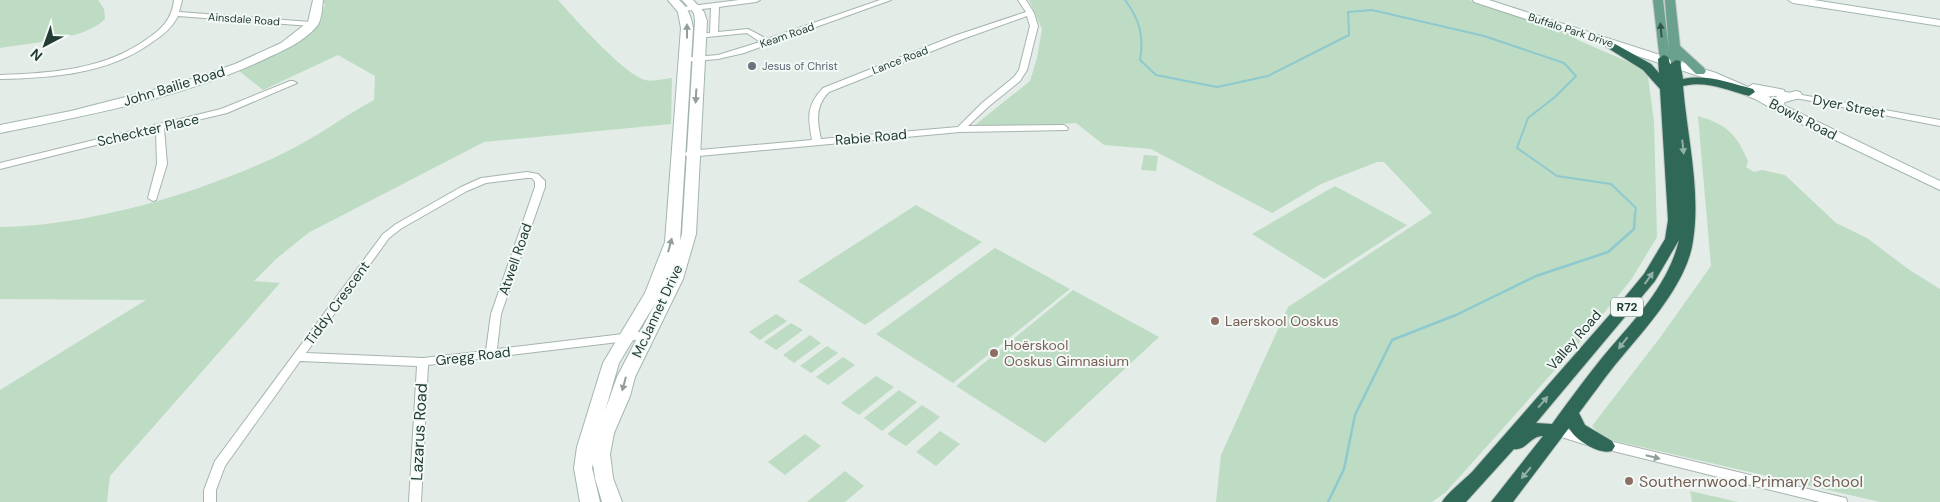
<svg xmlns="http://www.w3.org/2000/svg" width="1940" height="502" viewBox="0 0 1940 502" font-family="'DM Sans',sans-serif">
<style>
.green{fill:#bddcc3}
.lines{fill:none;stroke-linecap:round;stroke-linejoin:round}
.stream-far1{stroke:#8ec9cf;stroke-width:2}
.stream{stroke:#8ec9cf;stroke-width:2.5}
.street-casing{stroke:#a6b4ae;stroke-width:2}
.secondary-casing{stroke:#a2b7ae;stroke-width:2}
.primary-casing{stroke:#c1c9c6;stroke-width:2}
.highway-casing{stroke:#c1c9c6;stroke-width:2}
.street{fill:#fff;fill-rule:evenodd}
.secondary{fill:#fff;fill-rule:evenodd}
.primary{fill:#69a08e;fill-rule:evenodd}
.highway{fill:#306858;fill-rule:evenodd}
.oneway{fill:#34564a}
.oneway2{fill:#919e9a}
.oneway3{fill:#92b0a7}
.worship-dot{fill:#6b7280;stroke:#f3f9f6;stroke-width:2}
.education-dot{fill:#8d6e63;stroke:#f3f9f6;stroke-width:2}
.labels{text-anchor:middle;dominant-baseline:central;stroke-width:4;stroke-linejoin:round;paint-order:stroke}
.far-street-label{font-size:11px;fill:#233d34;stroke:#f3f9f6}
.far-worship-label{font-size:11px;fill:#5b616d;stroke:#f3f9f6;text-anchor:start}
.shield{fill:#f3f9f6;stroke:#61756e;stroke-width:1}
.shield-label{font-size:12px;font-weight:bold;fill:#233d34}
.street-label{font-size:14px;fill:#233d34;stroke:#f3f9f6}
.education-label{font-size:14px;fill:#785e54;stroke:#f3f9f6;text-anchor:start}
.near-street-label{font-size:16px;fill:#233d34;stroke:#f3f9f6}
.near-education-label{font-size:16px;fill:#785e54;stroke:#f3f9f6;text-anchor:start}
</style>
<rect width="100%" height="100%" fill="#e3ece7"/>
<path class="green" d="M0,0H98L104,9L105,19C85,40 29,43 0,48Z
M322,0H558C574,18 624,74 645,80C652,82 664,79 672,78L671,124L484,142L308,233L276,259L254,281L280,283L110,476L107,502H0V390L146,300L0,299V227C91,226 204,192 286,152C317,137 344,116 374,100L375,76L338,55L263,90L238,70L316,25L325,5Z
M1029,0H1469L1559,29L1580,41L1647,70L1654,121L1657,237L1631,280L1579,343L1446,492L1432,502H1216L1221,455L1288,307L1432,213L1384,162H1377L1321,184L1272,213L1151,149L1104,145L1076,123L1019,127L975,125L1030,81L1037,58L1042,29Z
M1698,116C1727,125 1736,133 1748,161L1746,167L1754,172L1762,170L1785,175L1836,223L1867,238L1908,269L1940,289V502H1880L1603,438L1592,426L1659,339L1711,266Z
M1144,155L1158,156L1156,171L1141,170Z
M1335,186L1407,225L1324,279L1252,234Z
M916,205L982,242L865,325L798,281Z
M995,248L1070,289L953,383L876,334Z
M1073,290L1159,337L1045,443L956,386Z
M776,314L787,321L760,340L749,332Z
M791,323L803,330L776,350L764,342Z
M810,335L821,343L794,363L783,355Z
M827,346L838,353L811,373L800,366Z
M843,357L855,365L828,385L816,377Z
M876,376L894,387L859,415L841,403Z
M899,390L917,402L882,431L864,418Z
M922,405L940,417L906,446L887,434Z
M940,431L960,444L936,466L916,452Z
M805,434L821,446L785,475L768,462Z
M845,471L864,486L845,502H807Z
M1690,491L1738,502H1692Z"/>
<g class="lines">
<path class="stream-far1" d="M1125,0C1140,20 1144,36 1140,60L1156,75L1217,87L1268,76L1349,35L1348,12L1372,10L1484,36L1564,63L1576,76L1555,97L1528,118L1517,148L1557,176L1611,184L1636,208L1635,215"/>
<path class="stream" d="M1328,502L1344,469L1355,415L1392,340L1456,315L1536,276L1608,252L1634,229L1635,214"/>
<defs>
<path id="street" d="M174,0H182L179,12L311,22L315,24L311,26L178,16C172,28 162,36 151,43C108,74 51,78 0,79V75C51,73 104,70 147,39C162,29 172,19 174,0Z
M739,0H760L756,2L719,7L718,32L748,29L767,39L880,0H891L744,53L718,59L682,62V58L718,55L760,42L747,33L697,38V34L710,33L711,8L683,11L679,9L683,7Z
M1018,0H1026L1034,13L1038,26L1027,70L1020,81L988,107L968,126L1064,125L1068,128L1067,130L960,132L688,157L684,154L688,151L812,140C808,118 806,106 823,88L954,36L1026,12ZM1027,16L1030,26L1019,70L1014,77L982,103L958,127L821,139C817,121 815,106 829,92L960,40Z
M290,81H293L297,83L227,113L164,128L167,164L156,200L153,201L148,198L157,164L156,130L0,169V163L221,109Z
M1780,91L1940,120V126L1780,95L1759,98L1755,96L1759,94Z
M527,172L538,174L545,181V187L501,314L497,349L648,331L652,332L653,335L652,338L428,365L421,502H409L417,366L300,361L225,466L216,490V502H204V490L215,461L383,234L396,224L461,187L481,178ZM527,178H532L535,182V187L491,314L486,351L423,358L306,353L389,238L402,228L467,191L486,183Z
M1556,426L1591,437L1593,440L1591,443L1587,445L1552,434L1550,431L1552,428Z
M1601,439L1841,497L1846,498L1847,502H1820L1597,447L1595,444L1597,441Z"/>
<path id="secondary" d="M313,0H323C322,7 322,20 317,26C304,42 282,51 263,60C181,98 88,115 0,133V125L71,111L180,83L235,64L281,43L308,22Z
M668,0H679C688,8 691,16 693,28L680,241L682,234L695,21L694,13L682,0H693L704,12L707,21L696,234L683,279L635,377L630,396L614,433L610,454L613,478L622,502H602L595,478L593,464L592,468L600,502H580L574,468L577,447L603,363L645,293L665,242L681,28L678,12ZM656,302L617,377L605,411L619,363Z
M1473,0H1489L1716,73L1748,87L1753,84L1780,89L1784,90L1785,94L1796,91L1800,92L1802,95L1800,98L1785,102L1783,105L1940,181V190L1787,117L1755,99L1708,79L1474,2ZM1764,94L1777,96L1774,100Z
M1788,0H1814L1940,20V26L1793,3Z"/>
<path id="primary" d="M1653,0H1663L1669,51L1665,0H1675L1680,46L1704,68L1706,71L1704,74H1696L1682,60L1680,67H1672L1670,59L1664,63L1660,61Z"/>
<path id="highway" d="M1599,35L1651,64L1659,73L1658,59L1664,55L1668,57L1670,64L1676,60L1680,61L1683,79C1707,74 1730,83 1753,89L1755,92L1749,96C1727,90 1706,80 1683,86C1687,136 1701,190 1693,241C1687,285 1643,331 1615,365C1603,380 1591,397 1579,413L1585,425L1612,441L1615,446L1612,451C1599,455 1575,440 1569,428L1513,502H1491L1543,436C1530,436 1526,451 1514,449L1466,502H1442C1447,493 1464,480 1472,472L1620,303L1644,274L1665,239L1668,220L1660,89L1643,70L1595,40L1593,38ZM1679,240C1668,287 1631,323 1601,359C1584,380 1568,402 1552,424L1536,423L1655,281Z"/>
</defs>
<use href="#street" class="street-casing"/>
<use href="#secondary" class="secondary-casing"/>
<use href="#primary" class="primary-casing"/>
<use href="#highway" class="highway-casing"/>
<use href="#street" class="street"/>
<use href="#secondary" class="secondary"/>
<use href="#primary" class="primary"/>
<use href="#highway" class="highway"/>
</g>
<defs><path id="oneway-solid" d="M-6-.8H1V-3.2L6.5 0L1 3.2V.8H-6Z" transform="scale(1.25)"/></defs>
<use class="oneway" href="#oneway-solid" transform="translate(1661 30) rotate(-95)"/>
<g class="oneway2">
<use href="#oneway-solid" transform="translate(687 31) rotate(-90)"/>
<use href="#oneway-solid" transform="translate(696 96) rotate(93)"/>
<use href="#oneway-solid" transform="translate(670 245) rotate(-75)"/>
<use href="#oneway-solid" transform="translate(624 384) rotate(105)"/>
<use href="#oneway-solid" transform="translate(1653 457) rotate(14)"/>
</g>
<g class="oneway3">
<use href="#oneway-solid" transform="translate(1683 147) rotate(84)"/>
<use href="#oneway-solid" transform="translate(1649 278) rotate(-55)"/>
<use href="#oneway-solid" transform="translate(1623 343) rotate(128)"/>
<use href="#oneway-solid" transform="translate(1543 402) rotate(-49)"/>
<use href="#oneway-solid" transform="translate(1526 473) rotate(130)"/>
</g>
<circle class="worship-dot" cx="752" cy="66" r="5"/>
<g class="education-dot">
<circle cx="1215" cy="321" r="5"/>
<circle cx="994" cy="353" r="5"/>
<circle cx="1629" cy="481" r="5"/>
</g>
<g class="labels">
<g class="far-street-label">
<text transform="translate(244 19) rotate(4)">Ainsdale Road</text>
<text transform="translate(1571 30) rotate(18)">Buffalo Park Drive</text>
<text transform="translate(787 35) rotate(-19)">Keam Road</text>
<text transform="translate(900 60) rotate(-21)">Lance Road</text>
</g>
<g class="far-worship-label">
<text x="762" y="66">Jesus of Christ</text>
</g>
<rect class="shield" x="1611" y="297.5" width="32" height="19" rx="4"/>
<g class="shield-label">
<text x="1627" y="307">R72</text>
</g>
<g class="street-label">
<text transform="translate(174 86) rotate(-17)">John Bailie Road</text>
<text transform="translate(1849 106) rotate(11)">Dyer Street</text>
<text transform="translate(1803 119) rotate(27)">Bowls Road</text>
<text transform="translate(148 130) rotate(-13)">Scheckter Place</text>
<text transform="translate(871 137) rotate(-5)">Rabie Road</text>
<text transform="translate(515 259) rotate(-71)">Atwell Road</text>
<text transform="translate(337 303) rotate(-54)">Tiddy Crescent</text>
<text transform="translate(657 311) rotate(-65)">McJannet Drive</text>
<text transform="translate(1574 340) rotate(-49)">Valley Road</text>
<text transform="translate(473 356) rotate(-7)">Gregg Road</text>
</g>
<g class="education-label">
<text x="1225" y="321">Laerskool Ooskus</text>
<text x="1004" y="345">Hoërskool<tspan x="1004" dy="16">Ooskus Gimnasium</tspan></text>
</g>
<g class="near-street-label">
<text transform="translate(419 432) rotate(-87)">Lazarus Road</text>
</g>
<g class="near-education-label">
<text x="1639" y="481">Southernwood Primary School</text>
</g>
</g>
<g transform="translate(45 45) rotate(221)" stroke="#f3f9f6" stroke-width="4" paint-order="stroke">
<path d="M0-4L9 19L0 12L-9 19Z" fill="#233d34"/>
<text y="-8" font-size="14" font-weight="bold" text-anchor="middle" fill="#233d34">N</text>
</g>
</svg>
